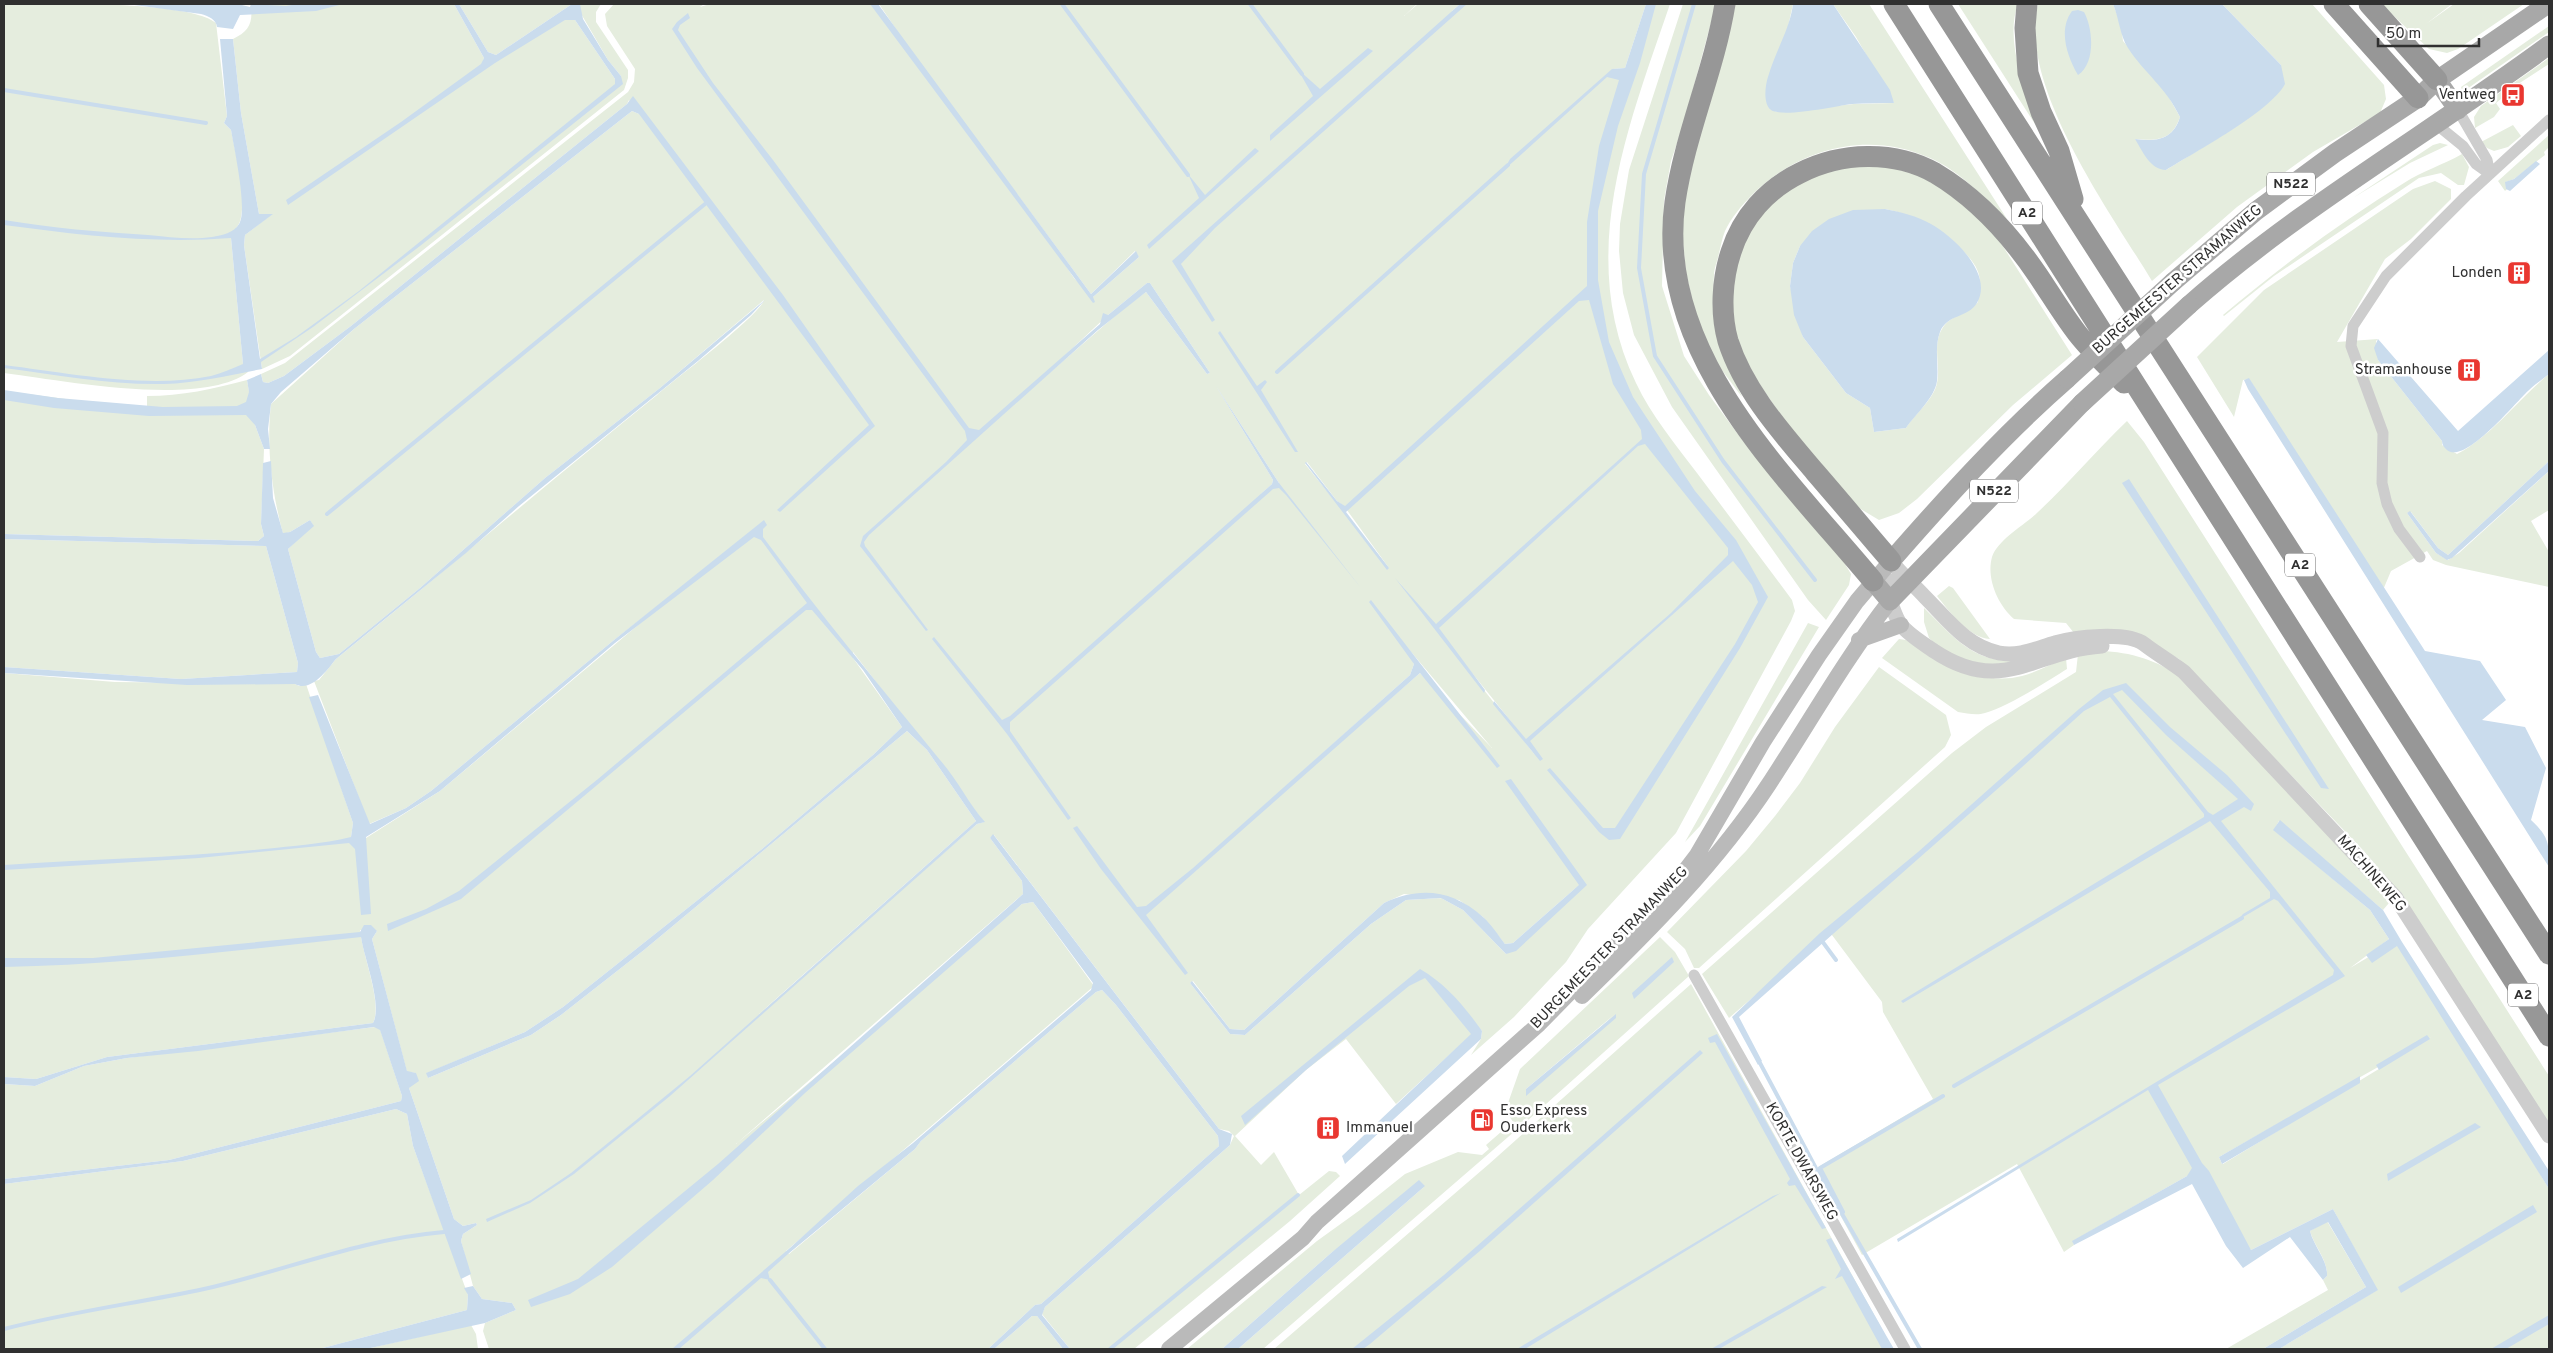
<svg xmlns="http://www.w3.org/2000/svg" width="2553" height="1353" viewBox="0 0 2553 1353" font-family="Overpass,sans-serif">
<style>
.green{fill:#e5edde;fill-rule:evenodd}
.water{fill:#cadced;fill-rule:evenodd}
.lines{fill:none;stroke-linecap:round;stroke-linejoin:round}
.stream{stroke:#cadced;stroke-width:4}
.minor{stroke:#cdcdcd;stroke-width:11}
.tertiary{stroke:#cdcdcd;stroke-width:15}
.secondary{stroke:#bababa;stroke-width:16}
.primary{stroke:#a8a8a8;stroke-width:19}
.motorway{stroke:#979797;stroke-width:21}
.primary-bridge{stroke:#a8a8a8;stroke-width:19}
.labels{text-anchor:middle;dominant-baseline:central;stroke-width:5;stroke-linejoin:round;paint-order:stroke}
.shield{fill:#fff;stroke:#6e6e6e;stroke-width:1}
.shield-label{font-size:14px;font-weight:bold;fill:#303030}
.poi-label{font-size:15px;fill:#303030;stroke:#fff;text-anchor:end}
.street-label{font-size:15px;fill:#303030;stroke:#fff}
</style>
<rect width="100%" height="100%" fill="#fff"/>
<path class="green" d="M4,4C46,4 188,0 216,23L227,116L224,123L231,130C236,157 246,190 241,217C240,226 233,230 231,238L243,364L248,372C201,408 61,380 4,373Z
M255,4H454L484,58L482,64L565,19L575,20L615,79L621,76L608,60L580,12V4H601L596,12V22L628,70V78L624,90L290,356L262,369L244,245L245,235L272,214H259L241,113L233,39C248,32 253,24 251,7Z
M459,4H572L496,55L488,52Z
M614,4H704L700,7L710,4H876L898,32L879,4H1417L1404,16L1418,4H1460L1452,11L1462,4H1646L1625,68L1613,69L1624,76L1649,4H1670C1628,127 1575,256 1636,383C1651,415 1676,445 1697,473C1729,516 1761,558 1792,600L1795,611L1791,621L1676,833L1588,929L1566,962L1548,981L1514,1017L1471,1055L1481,1039L1482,1031L1427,980L1472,1034L1396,1104L1346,1039L1306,1070L1235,1136L1261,1165L1274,1152L1299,1195L1329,1171L1336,1172L1340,1176L1290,1221L1134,1349H1070L1042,1314L1045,1307L1230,1145L1234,1136L1229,1131L1219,1129L994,835L990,838L1022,881L1023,894L736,1144L1022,904L1033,902L1094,986L786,1251L789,1254L915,1149L921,1141L1096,992L1102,990L1116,1005L1218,1136L1219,1146L1041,1304L1035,1305L988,1349H489L483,1331L485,1323L516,1310L512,1303L482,1299L473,1286L461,1241L463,1234L477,1225L476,1223L463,1226L454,1219L409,1088L416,1073L407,1072L372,939L377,931L360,930C362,954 383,1004 373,1023L107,1057L36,1079L4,1077V673L115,682L295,684L299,686L306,684L353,823L351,837L366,838L440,791L705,569L614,640L431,791L406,808L369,824L314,681L319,680L336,659C444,572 549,482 657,395C675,379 758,317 764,300L660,388L545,478L420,588L339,654L320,658L316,652L288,549L313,525L310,520L290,532L283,534C272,492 266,447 271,404L354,329L632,111L639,114L629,100L627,104L351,326L284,376L268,383L263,382L261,374L285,363L628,92L634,82L635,69L607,26L605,14ZM1012,187L1091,294L1135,251L1139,257L1093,297L1074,278ZM1147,283H1150L1210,373L1207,374L1146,292L1123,309L1001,415L1108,315ZM1216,386L1279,483L1261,494L1272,484L1273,480ZM1307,462L1337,501L1344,506L1389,568L1305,464ZM1396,578L1525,739L1535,755ZM1407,647L1492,748L1420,673L1161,898L1410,675L1414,664ZM853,652L984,822L977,824L759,1014L976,821L927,750L907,731L644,950L561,1015L531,1035L428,1078L427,1073L525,1032L563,1007L762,849L873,755L902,727L853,658ZM1579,885L1506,954L1463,910L1441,898L1406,900L1371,924L1245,1035L1230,1034L1190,983L1193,981L1230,1029L1244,1030L1384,903L1404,894L1459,900L1483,917L1505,944L1513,943Z
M1683,4H1716L1685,119L1671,161L1664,200L1662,286L1684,356L1709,395L1743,441L1842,559L1851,574L1849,585L1826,620L1808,600L1672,407L1634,335L1623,293L1619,251L1620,224L1629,170Z
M1730,4H1793L1770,109L1777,112L1854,104L1894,103L1856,37L1833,4H1869L2007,219C1983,197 1960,171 1930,158C1868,130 1799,148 1752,195C1742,205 1731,218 1725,231C1722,238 1721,246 1719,253C1718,260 1714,268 1714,275C1711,316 1727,360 1742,397L1721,369L1703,335L1694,309L1686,272L1682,233L1684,181Z
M1958,4H2018C2003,43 2029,102 2044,138Z
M2038,4H2113L2121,25L2123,41L2163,87L2180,117C2172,141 2156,141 2135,139L2166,170L2231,130L2271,100L2281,65L2222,4H2312L2384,85L2386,99L2380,113L2313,152L2237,207L2152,281C2111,213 2017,84 2038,4Z
M2381,4H2452L2426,24L2454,4H2524L2458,49L2447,53L2429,49Z
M2549,26V32L2464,91L2462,90L2461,87Z
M2549,58V64L2509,90L2510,92L2496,103L2500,109L2494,117L2475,128L2474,117L2481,106Z
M2513,125L2521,136L2508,147L2494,151L2487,148L2481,142Z
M2549,135V147L2544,152L2545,155L2514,179L2506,182L2507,189L2505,191L2498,181Z
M2440,143L2448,145L2410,163L2353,198L2433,145Z
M2462,154L2469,167L2464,185H2458L2441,173L2419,178L2274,276L2224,316L2223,315C2280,267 2341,222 2404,183C2422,171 2443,165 2462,154Z
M1856,163L1911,169L1946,188L1990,226L2072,355L2013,405L1917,499L1899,513L1879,520L1854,505L1787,424L1758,382L1741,351L1733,326L1729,289L1737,249L1767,204L1799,180ZM1885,209C1917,216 1942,227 1964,252C1970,258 1977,266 1979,275C1981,283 1978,294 1978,302C1967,314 1950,315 1942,329C1932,345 1941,366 1937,383C1934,399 1915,414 1906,428L1874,432L1870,408L1846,393L1803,337L1790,286L1793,263L1800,246Z
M2435,181L2451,189V199L2411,239L2385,259L2337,342L2378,339L2376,341L2378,360L2442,441V445L2457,454C2493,435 2518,399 2549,374V461L2448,555L2438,548L2411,512L2407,513L2436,553L2448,560L2459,553L2549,471V510L2531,521L2549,552V587L2446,565L2433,560L2427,551L2391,571L2383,590L2249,379L2243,380L2234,417L2197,357L2264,290L2413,189Z
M247,380L255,425L264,449L261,524L264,536L258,541L4,534V391L120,406H147V396C182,396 213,389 247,380Z
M2127,421L2144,442L2549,1076V1128L2432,945L2404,897L2361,848L2179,659L2155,646L2074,633L2066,623L2014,619C1998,605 1986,579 1992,557C1998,539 2025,525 2038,512C2069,483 2096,451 2127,421Z
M4,539L266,546L298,663L297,672L181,679L4,667Z
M1949,586L1953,588L1990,639C1969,638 1949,611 1937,596Z
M1924,608C1954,637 1972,663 2019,661L2013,666L1970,664L1940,648L1929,638L1924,622Z
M1808,623L1819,627L1700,826L1685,842Z
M1899,639L1906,640C1943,659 1978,687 2022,676C2037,672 2051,664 2066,658L2067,669C2048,681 2005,708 1985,713C1976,716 1967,713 1958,712L1882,658Z
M2095,651C2126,651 2152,658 2178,675L2351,856L2389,903L2383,910L2279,821L2274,830L2370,910L2389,939L2350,968L2399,939L2549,1189V1349H2279L2377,1290L2333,1209L2251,1250L2187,1176L2073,1241L2074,1245L2064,1252L2017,1164L1862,1255L1815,1169L1933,1099L1883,1012L1882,1002L1829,931L1729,1018L1702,974L1952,753L1986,727L2076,672L2078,654ZM2433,1036L2223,1164H2222L2219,1157Z
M1879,667L1946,715L1951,735L1945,747L1699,968H1694L1685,949L1667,932L1746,851L1775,816L1800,783L1835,727Z
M1660,937L1675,952L1689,976L1518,1129L1509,1116L1508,1103L1520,1069ZM1615,1014L1526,1095V1089Z
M1691,984L1893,1349H1274L1489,1164Z
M375,1027L380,1029L402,1096L401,1101L169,1160L4,1179V1084L35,1086L84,1066L127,1058Z
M396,1109L407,1114L413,1146L468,1295L467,1310L319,1349H4V1184L183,1161Z
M1509,1125L1515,1131L1263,1349H1238L1425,1186L1331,1253L1222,1349H1187L1317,1241L1360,1210L1405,1174L1458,1152L1482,1155L1489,1149L1486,1145Z
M2327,1221L2366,1287L2263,1349H2226L2328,1290L2323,1280L2327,1276C2328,1260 2314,1246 2310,1231Z
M1032,1316H1037L1063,1349H994Z
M471,1325L476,1334L478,1349H366Z"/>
<path class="water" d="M127,4H238L250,7L251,4L286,6L298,4H343L316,11L240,15L233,29L217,27C216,19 208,16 201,14Z
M454,4H459L488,52L496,55L572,4H580L583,19L608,60L621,76L623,84L420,246L313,327L261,362L262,369C230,375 197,383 164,384C110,385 57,375 4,368V365C68,373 147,389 211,376C222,373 233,368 243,364L231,238C155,244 79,235 4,225V220C52,228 99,232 148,235C168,237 192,240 212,237C222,235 234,233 239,224C248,210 234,148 231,130L224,123L227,116L220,39H233L241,113L259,214H273L245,235L244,245L260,359L296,337L359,291L615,84V79L575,20H565L495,63L288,205L286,200L401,122L481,64L484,58Z
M870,4H878L1091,294L1136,251L1139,257L1093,297L1095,302L1093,303Z
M1460,4H1467L1215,228L1181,264L1215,320L1212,322L1172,261Z
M1646,4H1656L1640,63L1618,126L1598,211V280L1609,342L1633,397L1695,491L1736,540L1768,597L1740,648L1620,839L1609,840L1599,832L1547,770L1550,768L1603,828H1615L1735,644L1758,602L1752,585L1733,561L1530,741L1543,759L1540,761L1493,704L1494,701L1526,739L1671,613L1728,555V548L1645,444L1638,446L1439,628L1485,690L1484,693L1395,578L1436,624L1642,439L1641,430L1613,384L1589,300L1579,301L1346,512L1389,568L1387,570L1305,463L1306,462L1337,501L1345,506L1587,286V222L1599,146L1619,80L1607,77L1504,170L1510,159L1612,69L1625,68Z
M1793,4H1833L1890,90L1894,103C1880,103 1866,103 1852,104C1836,106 1783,118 1771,110C1763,104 1765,86 1768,77C1775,52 1790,29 1793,4Z
M2113,4H2222L2281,65L2285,84C2270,112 2195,152 2166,170C2150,170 2142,150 2135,139C2156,142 2173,140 2180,117C2165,86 2145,74 2128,48C2120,36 2119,18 2113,4Z
M2078,10L2084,12C2093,28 2096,63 2078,75C2067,56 2058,30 2072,11Z
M688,13L690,18L680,25L678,30L713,83L773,160L969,428L979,430L1100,324L1103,313L1108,315L1147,283H1150L1210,373L1207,374L1146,292L1098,330L869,535L864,542L865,546L928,630L926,631L860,546L863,536L946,462L967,440L965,431L697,68L672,29L677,22Z
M1368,48L1373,51L1270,141V135L1313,96L1301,75L1302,73L1320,89Z
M633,96L783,295L875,426L780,512L777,510L869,425L639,114L632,111L354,329L281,392L271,404L268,429L270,449H264L255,425L246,415L149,416L54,408L4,400V390L58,398L163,407L237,406L246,402L249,392L247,380L261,374L263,382L268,383L284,376L351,326L627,104Z
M1255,148L1259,151L1149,249L1147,245L1199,198L1188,174L1205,195Z
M2536,161L2540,164L2510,191L2506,189L2505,182L2514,179Z
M1885,209C1901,212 1917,216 1931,224C1953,236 1994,274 1977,303C1968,318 1947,314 1940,332C1934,348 1939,365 1937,381C1935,397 1916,414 1906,428L1874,432L1870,408L1846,393L1803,337L1794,315L1790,286L1793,263L1800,246L1812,231L1829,219L1853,210Z
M765,300L751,315L698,361L519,506L466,553L336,659C327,670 311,693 295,684L187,685L4,673V667L181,679L297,672L298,663L266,546L4,539V534L258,541L264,536L261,524L263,463L271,461L273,498L283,533L290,532L310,520L314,526L288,549L316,652L320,658L339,654L420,588L545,478L660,388Z
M1220,331L1257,386L1265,380L1267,382L1261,390L1298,452H1295L1218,333Z
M2378,339L2458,431L2549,350V374C2542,380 2534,385 2528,391C2515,403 2465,465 2447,450C2444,447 2442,445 2442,441L2378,360L2374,348Z
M2249,378L2425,651L2480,661L2506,700L2482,720L2525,727L2546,768L2531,820C2549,837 2549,843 2549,867L2248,389L2244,380Z
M1216,386L1279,483L1361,588L1286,495L1279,488L1273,489L1010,722V731L1071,818L1068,820L1007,734L932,639L934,637L1002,720L1010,716L1272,484L1273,480Z
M2549,461V471L2452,558L2447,560L2436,553L2407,513L2410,511L2438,548L2448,555Z
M2129,479L2329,789L2321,788L2122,483Z
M764,520L767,525L763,529V537C819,613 880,686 940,760C957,779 968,803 985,822L977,824L670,1096L574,1174L530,1203L487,1222L486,1219L531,1200L571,1173L635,1121L690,1076L976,821L927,750L907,731L644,950L561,1015L531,1035L428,1078L426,1073L525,1032L563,1007L762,849L873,755L902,727L863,670L812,610H806L461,899L388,931L387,924L426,909L459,891L598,779L807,603L761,540L754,537L615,643L440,791L366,837L371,914L361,915L355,849L349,843L199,858L4,870V865C90,859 177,858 264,849C293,846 322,844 351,837L353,823L309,697L318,695L370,824L406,808L431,791L614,640Z
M1371,600L1500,766L1497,768L1420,673L1146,915L1188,973L1185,975L1101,869L1073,828L1077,826L1137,907L1146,906L1193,868L1410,675L1414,664L1369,602Z
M2126,683L2170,727L2227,775L2254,804L2251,811L2244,807L2221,821L2345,976L2158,1085L2202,1163L2209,1171L2251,1250L2333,1209L2378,1290L2279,1349H2263L2366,1287L2328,1222L2310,1231C2314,1247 2328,1260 2327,1276L2323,1280L2290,1237L2243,1268L2226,1246L2192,1184L2074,1245L2072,1241L2187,1176L2192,1168L2148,1090L1898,1242L1897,1239L2333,975L2334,970L2278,901L2274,899L2238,920L2243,914L2270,898V892L2210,821L1903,1003L1901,1001L2204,817V814L2110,697L2084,711L2011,777L1739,1017L1762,1061L1758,1065L1732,1017L1820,933L1918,852L2079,709L2103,690ZM2122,690L2166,735L2238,799L2213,815L2208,812L2113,694Z
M1511,779L1587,885L1516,951L1506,954L1463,910L1441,898L1406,900L1371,924L1245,1035L1230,1034L1190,983L1192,981L1230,1029L1244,1030L1384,903C1420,886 1453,890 1483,917C1491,924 1498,935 1505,944L1513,943L1579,885L1505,781Z
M2280,820L2383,910L2402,942L2549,1171V1189L2397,946L2372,963L2366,955L2389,939L2370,910L2273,830Z
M993,834L1219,1129L1232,1134L1230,1145L1045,1307L1042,1315L1070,1349H1063L1037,1316H1032L994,1349H988L1035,1305L1041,1304L1219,1146L1218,1136L1116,1005L1102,990L1096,992L921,1141L915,1149L788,1254L768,1272L770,1280L761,1278L679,1349H672L791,1247L858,1186L913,1143L1091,990L1093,983L1033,902L1022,904L805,1093L713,1180L612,1267L570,1294L531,1307L528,1300L578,1279L718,1164L1023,894L1022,881L990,838Z
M364,925H371L377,931L372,939L407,1071L416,1073L419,1081L409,1088L454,1219L463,1226L476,1223L477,1225L463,1234L461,1241L471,1274L461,1279L413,1146L407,1114L396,1109L183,1161L4,1184V1179L169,1160L401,1101L402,1096L380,1030L374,1027L198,1051L127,1058L84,1066L35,1086L4,1084V1077L36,1079L107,1057L373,1023C383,1005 364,958 361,937C241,950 124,965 4,967V958H93L360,932Z
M1672,957L1674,962L1634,999L1632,993Z
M1420,969C1446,984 1465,1007 1482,1031L1481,1039L1345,1164L1342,1156L1471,1034L1425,978L1409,986L1306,1070L1245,1125L1241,1116Z
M1616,1014V1018L1526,1096V1089Z
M1717,1034L1826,1228L1822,1229L1795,1185L1789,1186L1787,1183L1790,1179L1715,1042L1710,1043L1708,1038Z
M2427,1035L2430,1039L2379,1070L2376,1065Z
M1700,1050L1703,1053L1481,1250L1370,1344L1363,1349H1352L1444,1275Z
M2360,1076V1083L2222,1164L2219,1157Z
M2475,1123L2481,1127L2388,1181L2387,1174Z
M1419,1180L1425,1186L1238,1349H1222L1331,1253Z
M1781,1193L1525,1349H1517L1773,1196Z
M2533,1205L2537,1212L2401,1293L2398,1287Z
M1831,1238L1887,1337L1894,1349H1882L1842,1276L1835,1279L1841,1269L1826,1240Z
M473,1286L482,1299L512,1303L516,1310L485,1323L366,1349H319L467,1310L468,1295L464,1288Z
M1822,1286L1827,1287L1719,1349H1711Z
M2549,1315V1324L2506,1349H2491Z"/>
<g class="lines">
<path class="stream" d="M1062,4L1188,175
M1250,4L1302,74
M1694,4L1644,174L1639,268L1655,356L1723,461L1815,580
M4,90L206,123
M1277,372L1508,165
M327,514L705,204
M1822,941L1836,960
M1760,1063L1819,1174L1920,1349
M1954,1086L2242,918
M1843,1212L1820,1168L1943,1096
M770,1280L825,1349
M4,1329C70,1312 138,1303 204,1289C284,1271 361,1239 444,1232
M1110,1349L1298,1195"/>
<path class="minor" d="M2458,110L2487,160L2490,174
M2436,124L2463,146L2476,164L2490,174
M2420,557L2399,529L2387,504L2382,483L2383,433L2351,346L2353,326L2386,276L2466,196L2549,120
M1694,975L1905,1349"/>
<path class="tertiary" d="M1891,561C1901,574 1914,585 1925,597C1948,620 1966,646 1999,653C2019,657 2037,648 2055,643C2074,637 2127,631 2144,644C2157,654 2171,662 2184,672L2396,898L2549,1136
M1873,581H1909
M1890,601C1893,608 1896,619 1901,625C1909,635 1924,644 1934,651C2003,697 2035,650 2102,646"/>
<path class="secondary" d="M1859,640L1901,625
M1582,996C1650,930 1717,863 1769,784C1809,723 1845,659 1890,601
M1169,1349L1303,1238L1317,1222L1539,1024L1671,889L1697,855L1763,742L1819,655L1857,601L1891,561"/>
<path class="primary" d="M2437,80L2458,110
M2173,282L2256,211L2335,153L2418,98L2437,80L2548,4
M2189,305C2300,207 2430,133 2549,45
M1891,561C1946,498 2004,434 2067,379
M1873,581L1890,601L2082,403"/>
<path class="motorway" d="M1725,4C1714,71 1685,134 1675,202C1654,354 1785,475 1873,581
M1894,4L2549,1036
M1939,4L2549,954
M2027,4L2025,28L2028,73L2041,112L2059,151L2073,199
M2334,4L2418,98
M2369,4L2437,80
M1891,561C1866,532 1841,502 1815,472C1782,433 1744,391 1728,341C1720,313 1722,279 1731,252C1742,217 1767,189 1800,173C1841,152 1894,150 1935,173C1977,198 2009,233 2037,274C2050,293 2063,315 2077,333C2091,351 2108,367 2124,383"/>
<path class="primary-bridge" d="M2067,379L2173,282
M2082,403L2189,305"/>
</g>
<defs>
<symbol id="bus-square" viewBox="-11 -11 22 22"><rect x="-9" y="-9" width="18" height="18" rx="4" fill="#e93730" stroke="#fff"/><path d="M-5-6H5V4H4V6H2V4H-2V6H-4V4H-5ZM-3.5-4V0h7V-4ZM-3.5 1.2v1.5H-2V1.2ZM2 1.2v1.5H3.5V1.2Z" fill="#fff"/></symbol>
<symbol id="building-square" viewBox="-11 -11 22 22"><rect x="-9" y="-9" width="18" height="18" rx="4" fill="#e93730" stroke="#fff"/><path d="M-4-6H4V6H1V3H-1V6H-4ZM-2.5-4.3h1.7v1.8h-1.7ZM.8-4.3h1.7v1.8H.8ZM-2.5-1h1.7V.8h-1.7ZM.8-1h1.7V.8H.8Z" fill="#fff"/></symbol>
<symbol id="fuel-square" viewBox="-11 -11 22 22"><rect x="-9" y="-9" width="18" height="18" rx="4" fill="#e93730" stroke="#fff"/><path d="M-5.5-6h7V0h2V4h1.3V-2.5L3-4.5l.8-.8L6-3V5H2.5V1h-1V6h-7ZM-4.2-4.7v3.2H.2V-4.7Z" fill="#fff"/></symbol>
</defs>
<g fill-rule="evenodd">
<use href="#bus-square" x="2499" y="81" width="28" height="28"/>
<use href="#building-square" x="2505" y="259" width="28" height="28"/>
<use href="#building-square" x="2455" y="356" width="28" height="28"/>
<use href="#fuel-square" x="1468" y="1106" width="28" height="28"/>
<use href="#building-square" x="1314" y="1114" width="28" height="28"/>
</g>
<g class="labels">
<g class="shield">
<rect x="2267" y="172.5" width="48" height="23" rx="4"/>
<rect x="2012" y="201.5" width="30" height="23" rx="4"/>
<rect x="1970" y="479.5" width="48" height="23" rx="4"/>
<rect x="2285" y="553.5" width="30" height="23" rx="4"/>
<rect x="2508" y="983.5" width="30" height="23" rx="4"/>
</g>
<g class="shield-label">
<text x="2291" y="184">N522</text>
<text x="2027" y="213">A2</text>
<text x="1994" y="491">N522</text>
<text x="2300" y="565">A2</text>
<text x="2523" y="995">A2</text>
</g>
<g class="poi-label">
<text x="2496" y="95">Ventweg</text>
<text x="2502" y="273">Londen</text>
<text x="2452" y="370">Stramanhouse</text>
<text x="1500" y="1111" text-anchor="start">Esso Express<tspan x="1500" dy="17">Ouderkerk</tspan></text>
<text x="1346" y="1128" text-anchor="start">Immanuel</text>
</g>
<g class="street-label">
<text transform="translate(2178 280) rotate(-41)">BURGEMEESTER STRAMANWEG</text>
<text transform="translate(2371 874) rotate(49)">MACHINEWEG</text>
<text transform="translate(1610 948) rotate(-46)">BURGEMEESTER STRAMANWEG</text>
<text transform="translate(1801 1162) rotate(61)">KORTE DWARSWEG</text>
</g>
</g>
<rect width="2553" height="1353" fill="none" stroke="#303030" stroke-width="10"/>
<path d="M2378 38v8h101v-8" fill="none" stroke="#303030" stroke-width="2.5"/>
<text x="2386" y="38" font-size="15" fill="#303030" stroke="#ffffff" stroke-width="4" paint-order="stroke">50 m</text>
</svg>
